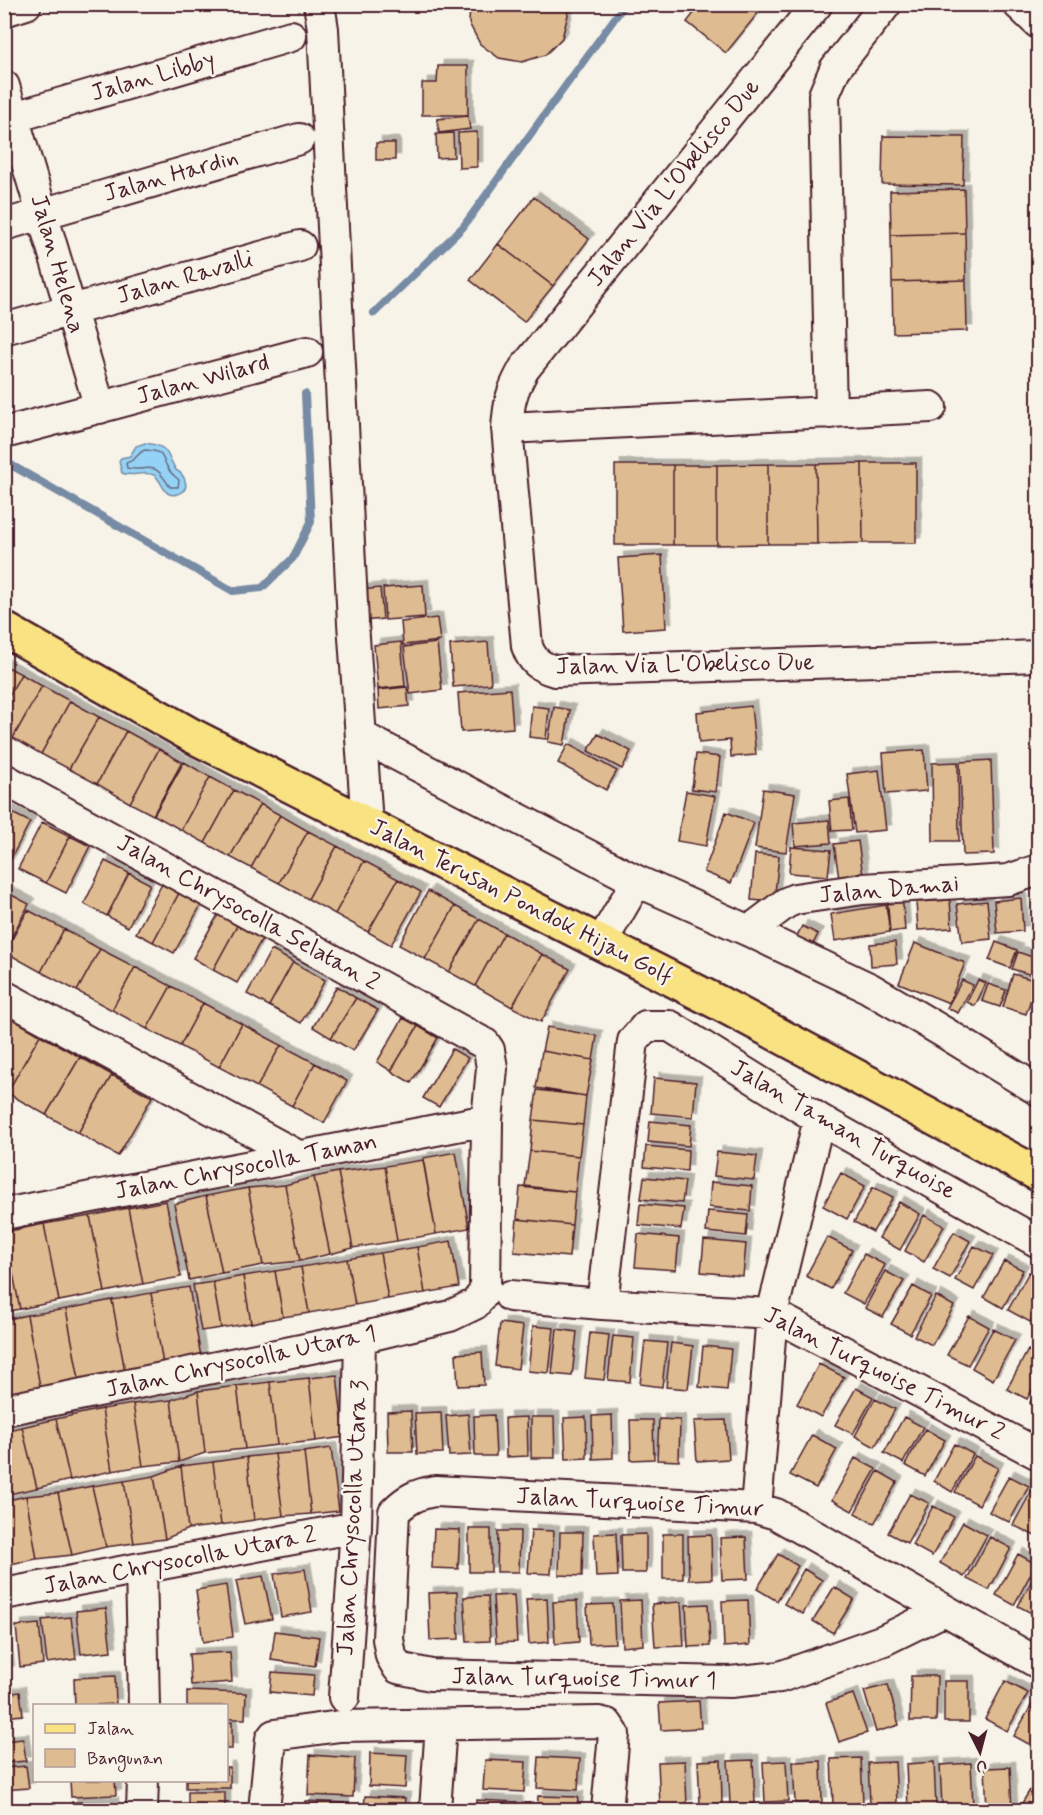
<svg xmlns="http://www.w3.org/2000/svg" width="1043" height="1815" viewBox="0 0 1043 1815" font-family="Mynerve,sans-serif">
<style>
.water{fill:#95d3f6;stroke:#778ba5;stroke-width:1.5}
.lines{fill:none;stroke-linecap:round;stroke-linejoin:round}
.shore{stroke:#68677c;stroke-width:1.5}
.stream{stroke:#778ba5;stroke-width:8}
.building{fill:#debb90;stroke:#4a1f2b;stroke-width:1.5;filter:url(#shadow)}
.minor-casing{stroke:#4a1f2b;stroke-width:34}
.major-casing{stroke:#4a1f2b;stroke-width:38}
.minor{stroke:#f7f3e8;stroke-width:30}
.major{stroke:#f8e281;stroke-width:33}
.labels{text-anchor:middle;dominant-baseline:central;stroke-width:5;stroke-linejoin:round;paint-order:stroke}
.street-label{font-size:24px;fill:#4a1f2b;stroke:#f7f3e8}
</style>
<defs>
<filter id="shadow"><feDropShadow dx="5.5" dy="-5.5" stdDeviation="0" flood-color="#0004"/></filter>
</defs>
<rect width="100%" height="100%" fill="#f7f3e8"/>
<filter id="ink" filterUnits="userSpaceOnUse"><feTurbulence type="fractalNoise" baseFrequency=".0167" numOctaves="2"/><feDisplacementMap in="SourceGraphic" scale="12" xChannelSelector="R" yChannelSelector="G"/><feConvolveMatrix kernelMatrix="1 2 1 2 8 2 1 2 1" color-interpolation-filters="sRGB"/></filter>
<g filter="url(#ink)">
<path class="water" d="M145,443C169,446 165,452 176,470C185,475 192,490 177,494C163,499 163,480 154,475C144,470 133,478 122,473L119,461L121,458L130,456L136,446Z"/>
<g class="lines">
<path class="shore" d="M145,450C165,451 160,456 169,470C172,475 176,477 179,480L178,487H170C151,457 153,473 127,468L126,463C137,460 138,452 145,450Z"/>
<path class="stream" d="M374,313L463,227L625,4
M4,461L233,591L262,588L293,558L311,522L305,394"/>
</g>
<path class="building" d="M470,4H566L568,15L562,38L545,55L522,62L499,58L480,44L469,23Z
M701,4H748L758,13L726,53L687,22Z
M748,4H765L758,13Z
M438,66H468V115H422V83H437Z
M468,116L470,129L439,133L437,119Z
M477,132V167L459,168L458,133Z
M453,133L454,157L437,158L436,134Z
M883,136L964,137L963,185L882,184Z
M376,143H395V160H376Z
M964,189L965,233L891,235L890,191Z
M534,197L589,239L553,286L498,244Z
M965,233L966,280L892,282L891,235Z
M498,244L553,286L524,322L470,280Z
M966,280L967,331L893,333L892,282Z
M862,463L863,543L817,544L816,464Z
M862,463H916V543H863Z
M768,464V544L717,545V465Z
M768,464H816L817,544H768Z
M615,465H673V545H615Z
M673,465H717V545H673Z
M662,555L666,628L623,631L618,558Z
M423,585L425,617L385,620L383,588Z
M380,588L383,619L363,621L360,590Z
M437,618L440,641L403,645L401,622Z
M401,642L405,686L378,689L374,645Z
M488,642L491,684L453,687L450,645Z
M437,643L442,690L410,694L404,647Z
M4,665L21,674L4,705Z
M21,674L42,686L13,738L4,734V705Z
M42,686L70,701L41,754L13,738Z
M407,687L409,706L379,709L378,690Z
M510,689L513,728L461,732L458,693Z
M70,701L99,717L69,769L41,754Z
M532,706L549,708L546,739L529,737Z
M751,706L756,755L731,757L730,740L699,743L697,712Z
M554,707L570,710L564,745L548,742Z
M99,717L126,731L97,784L69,769Z
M126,731L159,749L130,803L97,784Z
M598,734L631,751L622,769L588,751Z
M568,744L617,771L606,790L558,763Z
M159,749L182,762L153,815L130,803Z
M924,750L927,791L886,794L883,753Z
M696,754L720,757L716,792L692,789Z
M991,760L994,854L963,855L960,762Z
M184,762L210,777L181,830L154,815Z
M958,762L959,841H933L932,763Z
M879,770L886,830L855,833L847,774Z
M210,777L234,790L205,843L181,830Z
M763,789L795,794L786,852L755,848Z
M234,790L260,804L230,857L205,843Z
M686,791L715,796L706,846L677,841Z
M849,799L852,830L832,831L829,801Z
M260,804L280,815L251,868L230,857Z
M6,810L30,822L8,864L4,862Z
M726,812L754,823L731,883L704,872Z
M280,815L308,831L279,883L251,868Z
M829,820L831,843L795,846L793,823Z
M42,822L70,836L46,883L18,869Z
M308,831L337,846L308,899L279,883Z
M70,836L90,846L66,893L46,883Z
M858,841L863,876L839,879L834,844Z
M337,846L364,861L335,914L308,899Z
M791,847L831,850L828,876L789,873Z
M755,854L779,856L774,902L751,900Z
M105,861L129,873L107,916L84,904Z
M364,861L398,879L368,932L335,914Z
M129,873L150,884L128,927L107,916Z
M398,879L421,892L391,945L368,932Z
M162,884L179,893L153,942L136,933Z
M4,891L29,904L4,951Z
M428,891L455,906L425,959L399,945Z
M179,893L201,905L174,953L153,942Z
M902,894L905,930L890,932L887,895Z
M1021,898L1023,931L997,933L994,901Z
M950,900L952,928L918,930L916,902Z
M987,901L991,939L962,942L957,904Z
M886,905L890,932L835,941L831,914Z
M455,906L479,919L449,972L425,959Z
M28,910L64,929L41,972L5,952Z
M219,913L238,924L213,970L193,958Z
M479,919L504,933L475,986L449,972Z
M238,924L263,937L237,983L213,970Z
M802,926L818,934L807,956L791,948Z
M64,929L100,949L77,991L41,972Z
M504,933L542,954L512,1007L475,986Z
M895,942L897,964L871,966L870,944Z
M996,942L1017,950L1010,968L989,960Z
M915,943L965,963L949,1003L899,983Z
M100,949L135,967L112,1010L77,991Z
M271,950L293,962L269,1006L247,994Z
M1018,952L1038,959L1035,976L1012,969Z
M542,954L570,969L541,1022L512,1007Z
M293,962L325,980L301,1023L269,1006Z
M135,967L171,986L147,1029L112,1010Z
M1013,974L1037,981L1026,1014L1003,1007Z
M962,980L973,985L958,1013L947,1008Z
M978,980L986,983L975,1006L967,1002Z
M988,984L1006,990L1000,1007L982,1001Z
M171,986L203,1003L180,1046L147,1029Z
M337,986L356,998L331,1038L313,1027Z
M356,998L378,1010L353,1051L331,1038Z
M203,1003L242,1024L219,1067L180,1046Z
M9,1017L40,1035L7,1093L4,1092V1025Z
M403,1018L418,1026L391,1071L377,1062Z
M242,1024L281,1045L257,1087L219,1067Z
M418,1026L438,1038L411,1083L391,1071Z
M547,1027L597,1036L593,1060L542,1051Z
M40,1035L80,1057L46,1115L7,1093Z
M281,1045L315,1063L292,1106L257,1087Z
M452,1049L468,1058L439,1107L423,1098Z
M542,1051L593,1060L586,1096L536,1088Z
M80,1057L112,1075L78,1133L46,1115Z
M315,1063L347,1081L324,1123L292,1106Z
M112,1075L152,1097L118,1156L78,1133Z
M654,1078L696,1082L693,1117L651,1113Z
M537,1090L586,1096L583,1125L533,1120Z
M533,1120L583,1125L579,1156L530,1151Z
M650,1121L691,1125L689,1146L648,1142Z
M646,1146L688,1150L687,1171L644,1167Z
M530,1151L579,1156L575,1192L525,1186Z
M456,1152L469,1228L436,1234L423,1158Z
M717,1152L757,1156L754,1180L714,1176Z
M423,1160L436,1234L397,1241L385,1166Z
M385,1166L397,1241L353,1248L338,1172Z
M338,1172L353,1248L330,1254L314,1177Z
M841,1173L865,1186L847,1219L823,1206Z
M314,1177L330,1254L300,1261L285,1185Z
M644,1177L685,1181L682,1203L641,1199Z
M711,1182L752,1186L750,1211L709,1207Z
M285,1185L300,1261L263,1265L248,1188Z
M520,1187L575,1192L572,1225L517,1219Z
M873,1187L893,1197L873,1232L854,1222Z
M248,1188L263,1265L222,1273L206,1196Z
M206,1196L222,1273L189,1280L174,1204Z
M166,1201L181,1277L143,1284L128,1208Z
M899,1202L920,1214L900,1250L879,1238Z
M640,1204L684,1208L681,1229L638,1225Z
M128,1208L143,1284L105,1292L90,1216Z
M708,1211L748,1215L746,1236L706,1232Z
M924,1215L944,1226L924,1262L905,1251Z
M90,1216L105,1292L59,1301L44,1224Z
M517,1219L572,1225L569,1257L514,1252Z
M44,1224L59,1301L20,1309L5,1232Z
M5,1232L20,1309L4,1312V1232Z
M954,1232L970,1241L950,1278L933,1269Z
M638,1234L679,1238L676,1270L635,1267Z
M827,1237L852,1250L831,1289L806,1276Z
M704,1240L746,1244L743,1276L701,1272Z
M451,1241L459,1287L425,1293L417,1247Z
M974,1246L993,1255L974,1290L955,1280Z
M417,1247L425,1293L388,1299L380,1253Z
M380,1253L388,1299L355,1305L347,1259Z
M864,1254L885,1265L864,1304L843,1293Z
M347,1259L355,1305L309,1313L301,1267Z
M1004,1261L1023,1270L1003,1308L984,1297Z
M301,1267L309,1313L283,1317L275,1271Z
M275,1271L283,1317L251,1323L243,1276Z
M885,1271L904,1281L883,1317L865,1308Z
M1029,1272L1038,1277V1306L1030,1322L1008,1310Z
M243,1276L251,1323L221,1328L213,1282Z
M213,1282L221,1328L201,1331L193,1285Z
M913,1286L931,1296L910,1334L891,1324Z
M189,1287L202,1363L164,1370L151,1293Z
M151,1293L164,1370L126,1377L112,1300Z
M936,1296L954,1306L932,1345L914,1336Z
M112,1300L126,1377L80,1385L66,1309Z
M66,1309L80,1385L41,1392L27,1315Z
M27,1315L41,1392L4,1399V1320Z
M969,1316L989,1327L968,1365L947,1355Z
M500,1323L523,1326L518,1369L495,1366Z
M533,1326L554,1328L549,1373L528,1371Z
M557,1329L577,1332L572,1376L552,1374Z
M993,1329L1015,1340L993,1380L972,1368Z
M590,1333L609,1335L604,1380L585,1378Z
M613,1336L634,1338L630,1382L608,1380Z
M645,1341L667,1343L662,1387L640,1384Z
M671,1343L693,1346L688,1389L666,1387Z
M703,1346L731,1349L727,1390L699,1387Z
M1028,1350L1038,1356V1379L1027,1399L1007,1389Z
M482,1352L484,1385L458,1386L456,1354Z
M819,1364L844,1377L821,1417L797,1404Z
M337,1375L344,1437L316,1441L309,1378Z
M309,1378L316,1441L277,1445L270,1382Z
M270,1382L277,1445L245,1449L237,1386Z
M237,1386L245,1449L205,1453L198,1391Z
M1038,1387V1407L1030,1403Z
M856,1388L873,1397L853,1434L835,1425Z
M198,1391L205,1453L179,1462L171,1400Z
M875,1399L895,1409L875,1447L855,1436Z
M171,1400L179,1462L143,1466L133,1404Z
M133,1404L143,1466L112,1471L102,1409Z
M102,1409L112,1471L70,1480L56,1419Z
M411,1411L413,1452H388L387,1412Z
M441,1412L443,1453L417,1454L415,1413Z
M468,1414L471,1455L449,1456L446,1416Z
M494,1415L496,1456H475L474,1416Z
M612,1415L613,1458L593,1459L592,1416Z
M527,1417L528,1456L506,1457L505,1418Z
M531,1417H554L555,1458H531Z
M586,1417L587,1458L566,1459L564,1418Z
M904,1417L923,1427L903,1463L884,1453Z
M56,1419L70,1480L37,1488L22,1427Z
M659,1419L680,1420L679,1461L657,1460Z
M630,1420H653L654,1459L631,1460Z
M726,1420L729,1459L697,1461L694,1421Z
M22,1427L37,1488L4,1495V1431Z
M925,1429L945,1440L925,1476L905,1465Z
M812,1435L837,1449L816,1488L790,1475Z
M954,1444L973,1454L952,1492L934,1481Z
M331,1448L339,1511L311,1514L304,1452Z
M304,1452L311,1514L283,1516L275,1454Z
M275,1454L283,1516L254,1520L247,1457Z
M975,1456L998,1468L979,1505L955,1492Z
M247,1457L254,1520L221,1525L213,1462Z
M855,1458L876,1469L852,1511L832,1500Z
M213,1462L221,1525L188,1529L181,1466Z
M181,1466L188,1529L165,1539L154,1476Z
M878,1471L897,1482L874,1524L855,1513Z
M154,1476L165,1539L134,1543L124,1481Z
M1009,1476L1029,1486L1009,1522L989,1512Z
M124,1481L134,1543L106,1547L92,1486Z
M92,1486L106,1547L72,1555L58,1493Z
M1032,1490L1038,1494V1530L1035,1536L1013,1525Z
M58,1493L72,1555L37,1559L26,1496Z
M910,1494L929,1503L907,1543L888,1533Z
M26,1496L37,1559L4,1565V1501Z
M933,1506L954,1517L932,1556L912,1545Z
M963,1522L987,1535L964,1577L940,1563Z
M434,1529L460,1530L458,1569L432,1568Z
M469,1529H491V1572H469Z
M531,1530L554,1531L551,1574L528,1573Z
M498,1531H520L519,1572H497Z
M560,1532H583L582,1576L559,1575Z
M616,1533L618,1576L596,1577L594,1534Z
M646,1534V1573H622L621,1535Z
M663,1534H683V1579H663Z
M711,1535L712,1579L689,1580L688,1536Z
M746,1537L748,1579L722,1580L720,1538Z
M990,1537L1011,1548L989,1590L967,1579Z
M778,1554L798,1566L777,1601L757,1589Z
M1018,1554L1036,1564L1014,1605L996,1595Z
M305,1569L312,1612L281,1617L274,1574Z
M804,1569L822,1580L803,1614L784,1604Z
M1038,1569V1613L1037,1616L1018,1606Z
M263,1576L272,1619L245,1624L236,1581Z
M226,1585L233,1637L203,1642L196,1590Z
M834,1587L854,1599L833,1633L813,1621Z
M457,1592L459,1639L430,1640L428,1593Z
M514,1595L517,1642L496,1643L493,1596Z
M488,1596L490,1641L467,1642L464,1597Z
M547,1598L549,1642L529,1644L526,1599Z
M641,1600L643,1645L622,1647L620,1601Z
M748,1600L750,1645L724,1647L722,1601Z
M577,1601L579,1642L555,1644L553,1602Z
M681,1602L684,1646L655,1647L652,1604Z
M613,1604L615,1643L589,1644L587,1605Z
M708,1604L710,1646L688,1647L686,1605Z
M106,1608L111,1651L81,1654L76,1611Z
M71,1617L76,1659L47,1663L42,1620Z
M39,1624L43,1664L20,1667L16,1626Z
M4,1629L9,1671L4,1672Z
M275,1631L319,1637L315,1666L271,1660Z
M230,1652L232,1682L191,1685L189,1654Z
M272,1672L314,1675L312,1696L270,1692Z
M115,1676L116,1704L75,1706L74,1678Z
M911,1676H937L936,1721H910Z
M944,1681H969V1722H944Z
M1005,1681L1028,1693L1007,1731L985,1719Z
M888,1685L899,1725L876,1732L864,1691Z
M187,1691L246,1693L245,1719H226V1706H187Z
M20,1692L23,1715L4,1717V1694Z
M853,1694L867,1733L839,1742L826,1703Z
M1035,1699L1038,1701V1743L1036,1748L1014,1736Z
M699,1701L701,1728L661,1730L659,1703Z
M226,1722H232V1749H226Z
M23,1739L26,1761L4,1763V1741Z
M370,1753L407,1755L405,1788L369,1786Z
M310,1755L355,1758L353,1797L308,1795Z
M539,1757L580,1759L578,1790L537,1788Z
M861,1758L863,1803L833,1805L831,1759Z
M485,1760L526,1762L524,1792L483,1790Z
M721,1760L722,1803L700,1804L698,1761Z
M753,1760L755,1803L730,1805L728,1761Z
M685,1761L687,1805L660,1806L658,1762Z
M786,1761L788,1801L765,1802L763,1762Z
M821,1761L822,1802L795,1803L793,1762Z
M895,1762L897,1803L870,1804L868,1763Z
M934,1762L936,1807L908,1808L906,1764Z
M971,1763L973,1806L942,1807L940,1765Z
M26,1766L29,1788L4,1790V1768Z
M226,1767H230V1788H186V1780H226Z
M1010,1767L1012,1810H987L985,1768Z
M1037,1778L1038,1810H1018Z
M70,1780H115L116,1795L71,1797Z
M188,1792H225V1810H188Z
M365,1796L405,1798L404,1810H364Z
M538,1796L578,1797L577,1810H537Z
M477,1800L517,1802V1810H477Z
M306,1801L344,1803V1810H305Z
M72,1802L113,1803V1810H71Z"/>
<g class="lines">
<defs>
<path id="minor" d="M319,4L323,29L353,623L367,824
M817,4L524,369C511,392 509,402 507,428L527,646C532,661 540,667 555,671L1038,656
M1018,4L1038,23
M4,11L26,4
M4,86L100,408
M4,120L291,36
M4,225L299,139
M4,329L300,246
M831,413L824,95L835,69L886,4
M507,428L931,407
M8,432L307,352
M361,736L637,881L749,931L869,988L945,1033L1038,1090
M4,779L485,1044L489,1050L492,1068L487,1120L485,1291L475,1304L450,1316L360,1338L4,1410
M749,931L786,903L795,899L863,889L1008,880L1038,870
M601,943L637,881
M4,996L298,1156
M4,1214L487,1120
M510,1296L602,1304L772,1314L1038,1454
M602,1304L633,1041L646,1026H670L819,1119L1038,1242
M756,1508L772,1314L819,1119
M141,1568L144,1706
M4,1594L356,1527
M945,1610L884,1640L780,1677L730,1682L431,1675L398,1668L391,1656L388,1639L394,1512C407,1499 417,1494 435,1491L756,1508L776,1514L1038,1663
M344,1697L356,1527L360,1338
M142,1810L143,1780
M264,1810L271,1739L274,1735L340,1726L599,1722L607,1724L614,1734L607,1810
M435,1810L441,1725"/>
<path id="major" d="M4,629L191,735L721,1004L1038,1174"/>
</defs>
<use href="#minor" class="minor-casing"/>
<use href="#major" class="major-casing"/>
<use href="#minor" class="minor"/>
<use href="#major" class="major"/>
</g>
</g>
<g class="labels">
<g class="street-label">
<text transform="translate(153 77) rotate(-16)">Jalan Libby</text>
<text transform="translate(171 176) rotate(-16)">Jalan Hardin</text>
<text transform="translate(674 183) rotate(-51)">Jalan Via L'Obelisco Due</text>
<text transform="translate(57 264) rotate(74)">Jalan Helena</text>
<text transform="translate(185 278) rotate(-16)">Jalan Ravalli</text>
<text transform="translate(203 380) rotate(-15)">Jalan Wilard</text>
<text transform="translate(685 665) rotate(-1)">Jalan Via L'Obelisco Due</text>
<text transform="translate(889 890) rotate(-5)">Jalan Damai</text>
<text transform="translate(521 902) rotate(27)">Jalan Terusan Pondok Hijau Golf</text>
<text transform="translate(248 913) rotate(29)">Jalan Chrysocolla Selatan 2</text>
<text transform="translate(843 1130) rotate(30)">Jalan Taman Turquoise</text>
<text transform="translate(246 1167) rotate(-11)">Jalan Chrysocolla Taman</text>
<text transform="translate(241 1362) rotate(-12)">Jalan Chrysocolla Utara 1</text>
<text transform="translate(884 1374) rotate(27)">Jalan Turquoise Timur 2</text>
<text transform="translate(640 1503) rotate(3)">Jalan Turquoise Timur</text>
<text transform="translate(353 1518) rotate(-87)">Jalan Chrysocolla Utara 3</text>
<text transform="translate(180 1561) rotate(-11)">Jalan Chrysocolla Utara 2</text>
<text transform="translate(584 1679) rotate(1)">Jalan Turquoise Timur 1</text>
</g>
</g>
<rect width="1043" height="1815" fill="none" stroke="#f7f3e8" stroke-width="24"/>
<rect x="12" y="12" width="1019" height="1791" fill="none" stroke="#4a1f2b" stroke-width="2" filter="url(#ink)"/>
<rect x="33" y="1704" width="195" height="78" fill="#f7f3e8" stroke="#b29e9c" stroke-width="1.5"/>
<rect x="45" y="1724" width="30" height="9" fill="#f8e281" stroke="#b29e9c" stroke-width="1.5"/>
<text x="87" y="1734" font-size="18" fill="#4a1f2b">Jalan</text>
<rect x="45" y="1749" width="30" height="18" fill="#debb90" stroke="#b29e9c" stroke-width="1.5"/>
<text x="87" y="1764" font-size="18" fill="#4a1f2b">Bangunan</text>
<g transform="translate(980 1752) rotate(174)" stroke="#f7f3e8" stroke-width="4.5" paint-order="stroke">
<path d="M0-4.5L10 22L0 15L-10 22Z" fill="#4a1f2b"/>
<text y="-9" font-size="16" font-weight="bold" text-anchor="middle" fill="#4a1f2b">U</text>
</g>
</svg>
